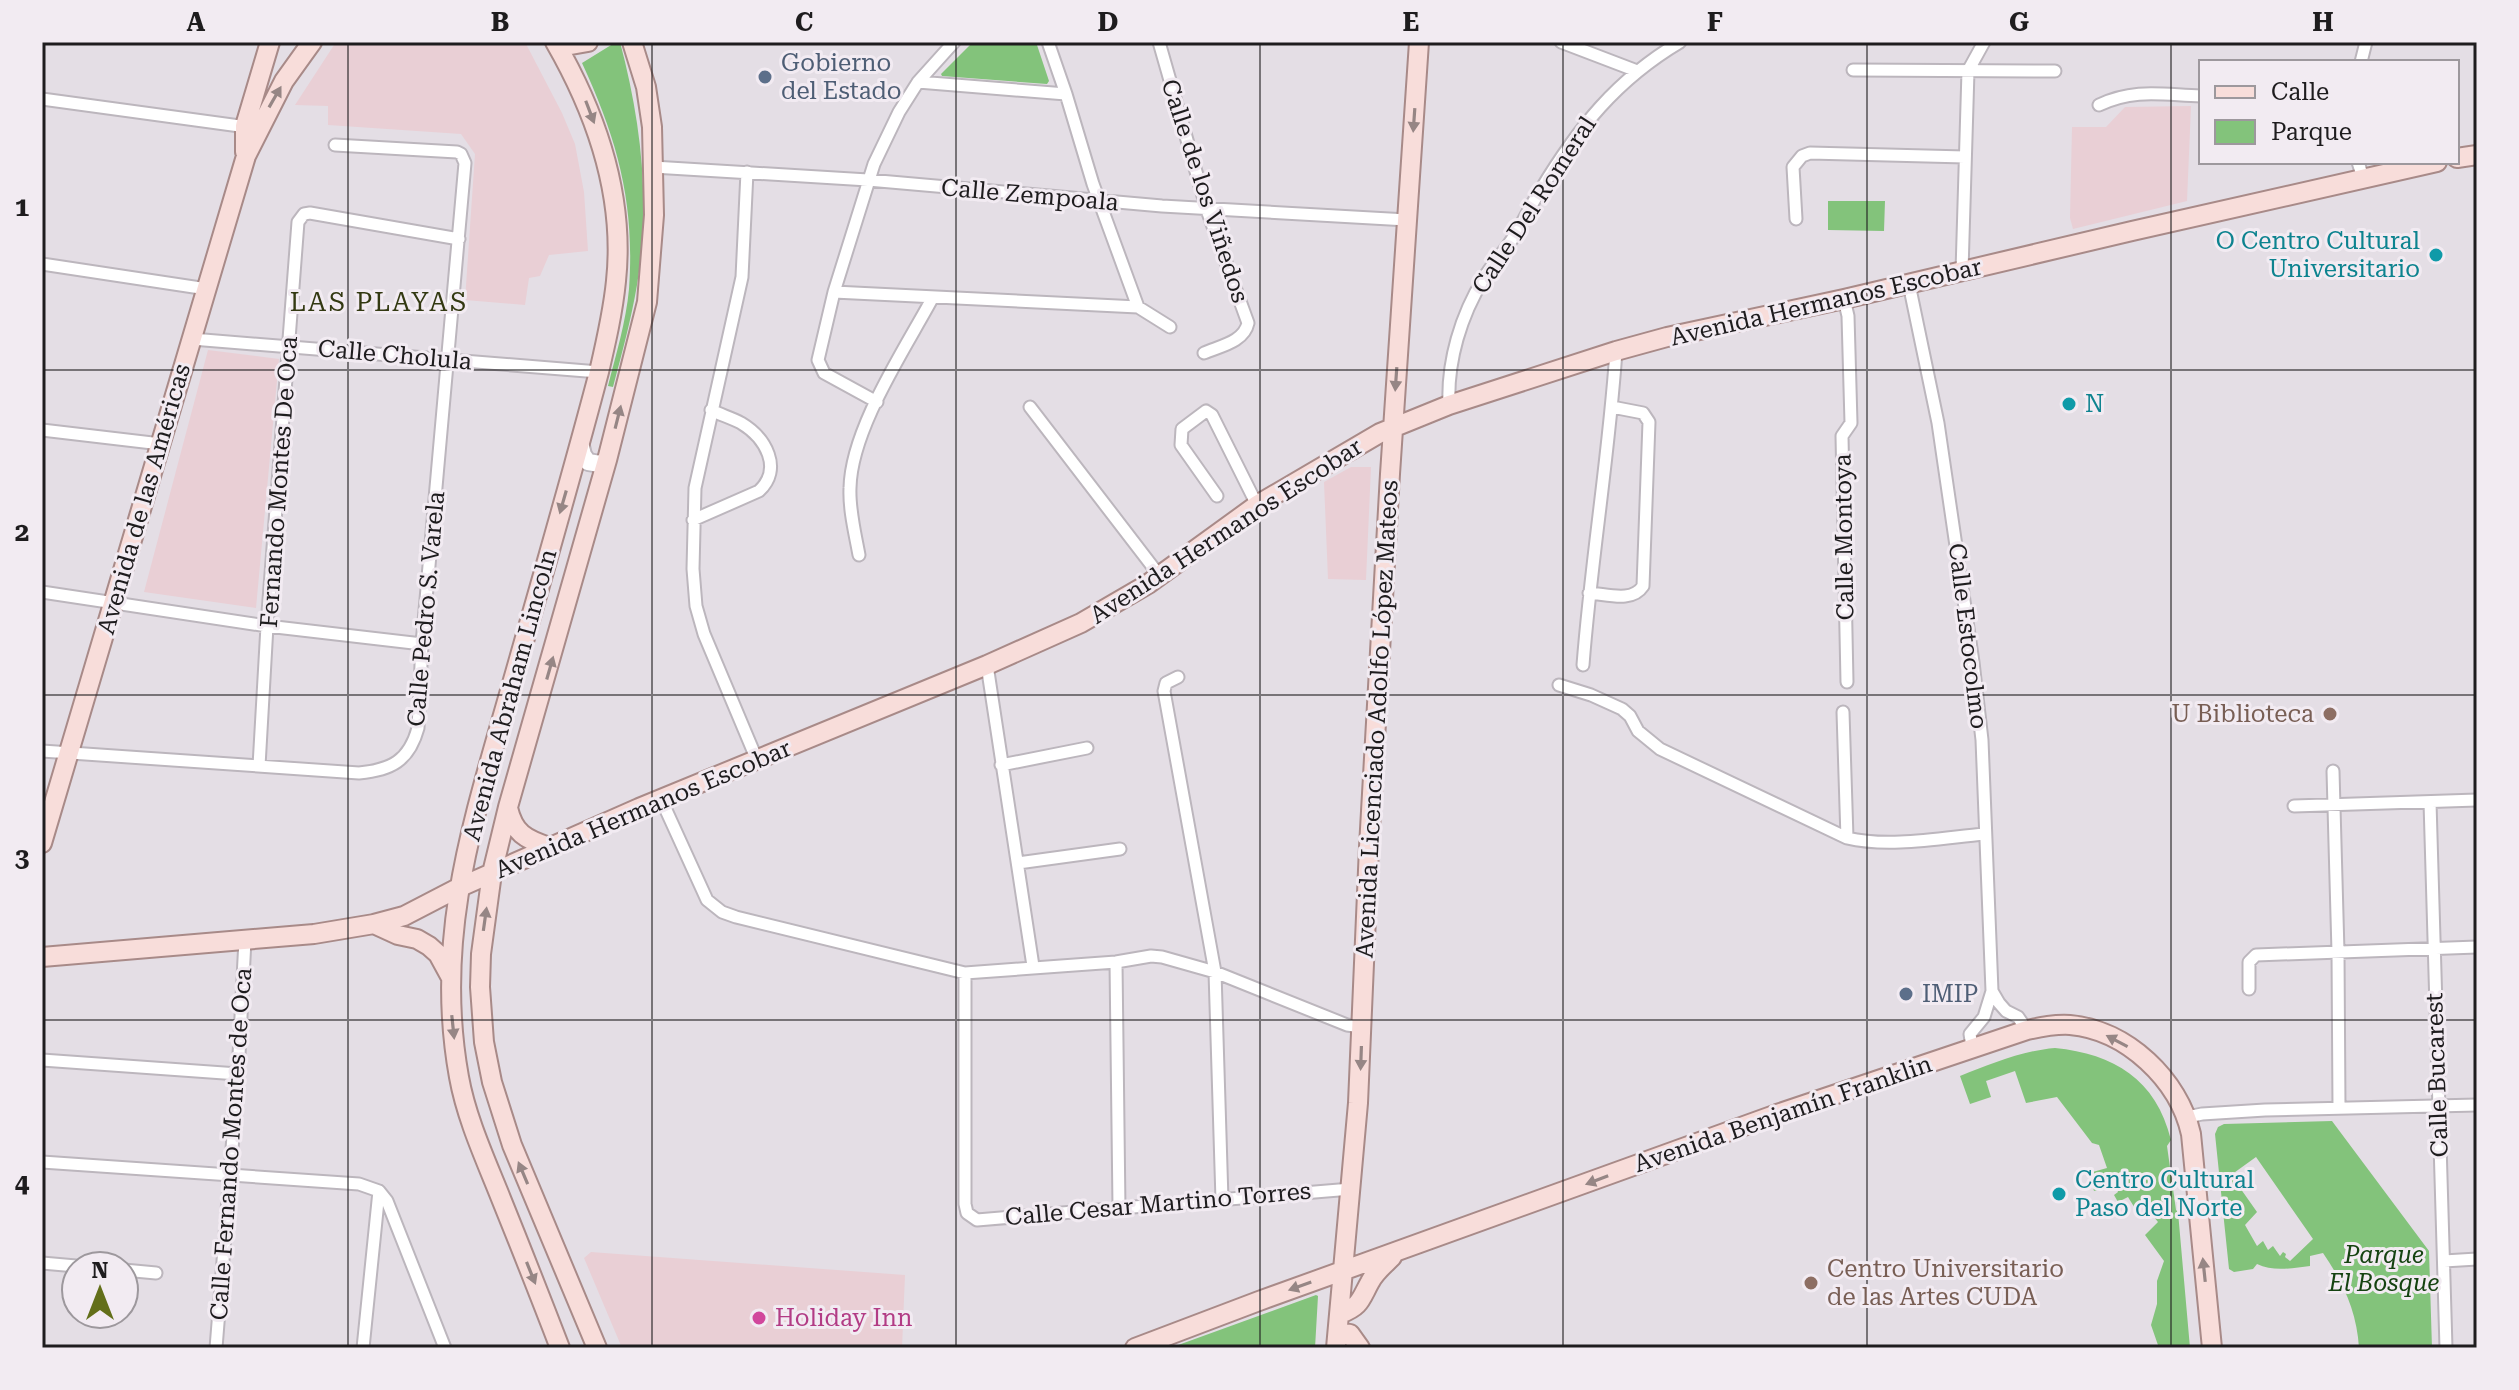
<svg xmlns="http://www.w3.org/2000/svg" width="2519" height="1390" viewBox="0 0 2519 1390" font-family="'Roboto Serif',serif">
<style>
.commercial{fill:#e9cfd5}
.green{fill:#83c37b;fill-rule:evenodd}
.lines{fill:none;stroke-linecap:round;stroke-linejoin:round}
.minor-casing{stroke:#bcb6bd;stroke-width:15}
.secondary-casing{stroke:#bcb6bd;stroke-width:20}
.primary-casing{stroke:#a88a88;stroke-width:22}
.minor{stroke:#fff;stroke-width:11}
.secondary{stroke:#fff;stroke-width:16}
.primary{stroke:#f8ddda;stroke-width:18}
.oneway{fill:#968685}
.grid{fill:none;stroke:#1e1c1e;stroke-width:2;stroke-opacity:0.55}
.service-dot{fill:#5c6f8a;stroke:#f2ebf2;stroke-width:3}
.culture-dot{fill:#0f9aa8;stroke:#f2ebf2;stroke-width:3}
.education-dot{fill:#8d6e63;stroke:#f2ebf2;stroke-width:3}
.hotel-dot{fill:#d1479c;stroke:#f2ebf2;stroke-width:3}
.labels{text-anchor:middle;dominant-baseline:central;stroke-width:6;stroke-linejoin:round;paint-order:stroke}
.service-label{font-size:24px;fill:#4e5e75;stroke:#f2ebf2;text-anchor:start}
.street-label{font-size:24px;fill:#1e1c1e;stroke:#f2ebf2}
.culture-label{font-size:24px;fill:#0d838f;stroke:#f2ebf2;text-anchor:start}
.education-label{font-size:24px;fill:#785e54;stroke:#f2ebf2;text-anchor:end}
.park-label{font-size:24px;font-style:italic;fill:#154311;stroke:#f2ebf2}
.hotel-label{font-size:24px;fill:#b23c85;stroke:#f2ebf2;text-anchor:start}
.neighbourhood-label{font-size:26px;letter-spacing:2px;fill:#333912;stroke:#f2ebf2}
.neatline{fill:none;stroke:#1e1c1e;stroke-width:3}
.grid-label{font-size:26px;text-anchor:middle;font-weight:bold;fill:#1e1c1e}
</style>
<rect width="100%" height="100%" fill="#e4dee5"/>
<path class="commercial" d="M336,42H525L562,113L575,144L584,192L588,251L549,255L540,276L529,278L525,305L465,300L475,154L461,134L328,125V106L295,105Z
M2191,106L2187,201L2073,229L2070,218L2072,127H2106L2125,107Z
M208,350L279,359L256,608L144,592Z
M1351,467H1371L1366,580L1328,579L1324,482Z
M591,1252L905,1275L902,1348H622L584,1258Z"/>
<path class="green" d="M616,42H620C641,121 651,204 637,285C631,320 622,353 613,387L608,386C616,354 626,322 629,289C635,203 618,141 582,63Z
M973,42H1036L1049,81L1047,84L942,76L941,74Z
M1828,201H1885L1884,231L1828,230Z
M2055,1048C2114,1054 2156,1079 2171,1140L2167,1146L2176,1210L2178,1212L2190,1348H2159L2151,1325L2157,1304V1281L2164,1261L2145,1235L2158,1222L2144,1205L2136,1210L2128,1197L2118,1202L2114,1195L2118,1192L2115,1184L2094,1191L2089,1173L2107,1168L2099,1145L2092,1143L2057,1097L2026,1103L2015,1071L1986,1081L1991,1097L1970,1104L1960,1076C1991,1064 2021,1051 2055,1048Z
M2332,1121L2429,1251L2432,1348H2359C2357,1312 2343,1282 2323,1253L2310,1256V1266C2293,1268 2273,1272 2257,1264L2253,1269L2234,1272L2229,1269L2215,1134L2218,1127L2224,1124ZM2256,1157L2313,1239L2290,1261L2285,1257L2286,1254L2283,1252L2280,1256L2273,1246L2268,1250L2263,1241L2257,1246L2245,1225L2257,1212L2231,1175Z
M1316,1295L1318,1296L1315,1348H1170Z"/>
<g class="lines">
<defs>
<path id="minor" d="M1048,42L1066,94L1093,184L1138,307
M1159,42L1207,210L1248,323C1244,342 1220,346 1204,353
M1561,42L1637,71
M2361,62L2366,42
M1853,70L2055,71
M918,82L1066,94
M42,99L247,127
M2099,105C2135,88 2163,95 2201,96
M2358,162L2363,178
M653,167L868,180L1162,206L1407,220
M747,172L742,277L695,488L693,569L696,606L704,634L757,760
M1796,219L1793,167L1802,156L1810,153L1965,157
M42,264L207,289
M1962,271L1968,71L1984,42
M1909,284L1938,423L1973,662L1982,740L1992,991L1984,1017L1970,1034L1972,1047
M834,292L1138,307L1170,327
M1844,299L1848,316L1851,423L1842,436L1847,682
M192,339L599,372
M877,402L824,373L818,360L834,292L874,164L899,112L918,82L954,42
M1449,405C1447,361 1461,315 1484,278C1492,264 1504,252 1513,238C1523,223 1530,206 1540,191C1578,128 1616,80 1680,42
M1030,407L1159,575
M42,430L161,444
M1217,496L1181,445L1182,429L1206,411L1212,415L1257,505
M693,520L759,491C783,469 766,438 741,423C732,418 721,415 711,410
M859,555C855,533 849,510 850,488C851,429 905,349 933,297
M42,592L267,626L422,644
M1589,593C1607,594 1632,603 1643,586L1649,422L1643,413L1612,407
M987,665L1033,966
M1583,665C1591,560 1609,456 1616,351
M1178,677L1166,683L1164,691L1215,972L1222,1200
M1559,685L1591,695L1622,709L1630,716L1638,731L1660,749L1847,838C1889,848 1941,838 1984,834
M1843,712L1847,838
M42,751L359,773C391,770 409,761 418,728L422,644L465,163L461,154L457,152L335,145
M1001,765L1087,748
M259,766L267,626L298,222L304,214L310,213L459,239
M2333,771L2338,952L2339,1108
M661,799L707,900L722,912L736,917L965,973L1116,962L1151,956L1162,957L1215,972L1347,1025L1362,1027
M2430,802L2446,1348
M2294,806L2477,800
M1018,863L1120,849
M1116,962L1119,1208
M965,973V1204L967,1213L977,1220L1351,1189
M2249,989V962L2256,955L2477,947
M1992,991L1999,1003L2006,1011L2018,1017L2027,1030
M42,1060L238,1074
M2187,1117L2202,1114L2265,1110L2477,1105
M42,1162L359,1184L379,1191L387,1201L445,1348
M2444,1261L2477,1259
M42,1263L76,1266
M124,1270L156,1273
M216,1348L238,1074L245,940
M363,1348L379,1191"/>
<path id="secondary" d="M580,442L583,455L588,462L600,464L607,460"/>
<path id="primary" d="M555,42C597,115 625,196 616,281C613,312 606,342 599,372C572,475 542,578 513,680C475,815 433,934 459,1077C466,1116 483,1154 498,1191C519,1243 540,1296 560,1348
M559,42L571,45L588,42
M245,152V126L270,42
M2457,158L2477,155
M508,808C514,833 525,839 549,847
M42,843L246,156L284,81L312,42
M374,924L398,935L417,939L429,946L438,954L450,976
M42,957L314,934L374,924L404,916L458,888L639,808L987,665L1081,623L1148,584L1257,505L1380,433L1449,405L1616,351L1667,337L1844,299L2132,231L2437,162
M1340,1314C1361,1306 1360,1300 1370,1282C1375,1272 1385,1264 1392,1257
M1338,1332L1350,1334L1360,1348
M597,1348L512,1145L492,1082L484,1042L480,987L481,954L492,873L508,807L607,460L647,302L654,215L652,127L646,87L632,42
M1135,1348L1259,1301L1777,1114L2027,1030C2041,1027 2055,1024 2070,1025C2127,1030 2179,1080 2191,1134L2212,1348
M1336,1348L1358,1103L1369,847L1390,474L1419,42"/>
</defs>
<use href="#minor" class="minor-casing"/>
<use href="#secondary" class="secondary-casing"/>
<use href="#primary" class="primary-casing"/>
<use href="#minor" class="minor"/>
<use href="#secondary" class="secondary"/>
<use href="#primary" class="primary"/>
</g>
<defs><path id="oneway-solid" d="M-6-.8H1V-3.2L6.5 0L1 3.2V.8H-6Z" transform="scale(2)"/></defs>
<g class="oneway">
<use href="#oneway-solid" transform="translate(275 97) rotate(-60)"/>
<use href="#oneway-solid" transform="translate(590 112) rotate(69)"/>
<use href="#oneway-solid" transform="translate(1414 120) rotate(94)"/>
<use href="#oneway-solid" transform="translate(1396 379) rotate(94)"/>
<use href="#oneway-solid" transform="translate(618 417) rotate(-76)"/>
<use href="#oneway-solid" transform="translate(563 502) rotate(106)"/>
<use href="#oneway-solid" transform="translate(550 668) rotate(-74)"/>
<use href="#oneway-solid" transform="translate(485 919) rotate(-82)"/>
<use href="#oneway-solid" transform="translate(453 1027) rotate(84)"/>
<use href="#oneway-solid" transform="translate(2117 1041) rotate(-152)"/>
<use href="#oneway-solid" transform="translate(1361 1058) rotate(92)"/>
<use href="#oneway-solid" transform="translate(523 1173) rotate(-113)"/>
<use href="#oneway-solid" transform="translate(1597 1180) rotate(159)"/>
<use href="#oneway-solid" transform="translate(2204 1270) rotate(-96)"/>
<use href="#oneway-solid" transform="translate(531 1273) rotate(68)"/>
<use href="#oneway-solid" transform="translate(1300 1286) rotate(160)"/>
</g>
<path class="grid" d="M348,42V1348M652,42V1348M956,42V1348M1260,42V1348M1563,42V1348M1867,42V1348M2171,42V1348M42,370H2477M42,695H2477M42,1020H2477"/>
<g class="service-dot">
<circle cx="765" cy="77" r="8"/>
<circle cx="1906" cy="994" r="8"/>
</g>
<g class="culture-dot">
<circle cx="2436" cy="255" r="8"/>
<circle cx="2069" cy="404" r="8"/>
<circle cx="2059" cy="1194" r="8"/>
</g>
<g class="education-dot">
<circle cx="2330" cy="714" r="8"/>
<circle cx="1811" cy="1283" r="8"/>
</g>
<circle class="hotel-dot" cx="759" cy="1318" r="8"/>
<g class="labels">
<g class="service-label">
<text x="781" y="63">Gobierno<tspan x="781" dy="28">del Estado</tspan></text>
<text x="1922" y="994">IMIP</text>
</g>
<g class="street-label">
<text transform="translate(1205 191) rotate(72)">Calle de los Viñedos</text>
<text transform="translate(1030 195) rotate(5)">Calle Zempoala</text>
<text transform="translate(1534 205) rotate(-57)">Calle Del Romeral</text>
<text transform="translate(1826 302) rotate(-13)">Avenida Hermanos Escobar</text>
<text transform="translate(395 355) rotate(5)">Calle Cholula</text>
<text transform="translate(279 482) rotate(-86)">Fernando Montes De Oca</text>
<text transform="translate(144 499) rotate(-74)">Avenida de las Américas</text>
<text transform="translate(1226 531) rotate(-33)">Avenida Hermanos Escobar</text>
<text transform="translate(1844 537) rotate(-91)">Calle Montoya</text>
<text transform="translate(426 609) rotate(-85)">Calle Pedro S. Varela</text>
<text transform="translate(1968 636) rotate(83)">Calle Estocolmo</text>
<text transform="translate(510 695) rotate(-75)">Avenida Abraham Lincoln</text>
<text transform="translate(1377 719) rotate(-87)">Avenida Licenciado Adolfo López Mateos</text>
<text transform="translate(643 809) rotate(-23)">Avenida Hermanos Escobar</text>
<text transform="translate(2437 1075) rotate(-92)">Calle Bucarest</text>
<text transform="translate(1783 1114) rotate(-19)">Avenida Benjamín Franklin</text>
<text transform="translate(231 1144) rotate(-86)">Calle Fernando Montes de Oca</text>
<text transform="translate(1158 1204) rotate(-5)">Calle Cesar Martino Torres</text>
</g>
<g class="culture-label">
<text x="2420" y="241" text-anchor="end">O Centro Cultural<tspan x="2420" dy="28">Universitario</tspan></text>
<text x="2085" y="404">N</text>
<text x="2075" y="1180">Centro Cultural<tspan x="2075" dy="28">Paso del Norte</tspan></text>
</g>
<g class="education-label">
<text x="2314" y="714">U Biblioteca</text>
<text x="1827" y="1269" text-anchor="start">Centro Universitario<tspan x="1827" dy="28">de las Artes CUDA</tspan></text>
</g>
<g class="park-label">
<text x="2384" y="1255">Parque<tspan x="2384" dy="28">El Bosque</tspan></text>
</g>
<g class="hotel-label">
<text x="775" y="1318">Holiday Inn</text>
</g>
<g class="neighbourhood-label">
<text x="379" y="302">LAS PLAYAS</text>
</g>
</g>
<rect width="2519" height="1390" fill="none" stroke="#f2ebf2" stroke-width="88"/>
<rect x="2199" y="60" width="260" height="104" fill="#f2ebf2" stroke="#9d989d" stroke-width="2"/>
<rect x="2215" y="86" width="40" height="12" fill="#f8ddda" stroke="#9d989d" stroke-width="2"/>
<text x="2271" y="100" font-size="24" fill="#1e1c1e">Calle</text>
<rect x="2215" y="120" width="40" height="24" fill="#83c37b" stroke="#9d989d" stroke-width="2"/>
<text x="2271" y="140" font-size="24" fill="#1e1c1e">Parque</text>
<g transform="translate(100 1290)"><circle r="38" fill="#f2ebf2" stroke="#9d989d" stroke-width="2"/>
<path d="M0-6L14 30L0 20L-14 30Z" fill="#636f1a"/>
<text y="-12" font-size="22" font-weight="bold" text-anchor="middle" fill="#1e1c1e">N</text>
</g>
<rect x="44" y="44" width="2431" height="1302" class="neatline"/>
<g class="grid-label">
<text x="196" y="31">A</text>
<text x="500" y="31">B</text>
<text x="804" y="31">C</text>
<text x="1108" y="31">D</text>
<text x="1411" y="31">E</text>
<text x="1715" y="31">F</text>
<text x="2019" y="31">G</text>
<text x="2323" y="31">H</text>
<text x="22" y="216">1</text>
<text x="22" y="541">2</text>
<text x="22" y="867">3</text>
<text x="22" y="1192">4</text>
</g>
</svg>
